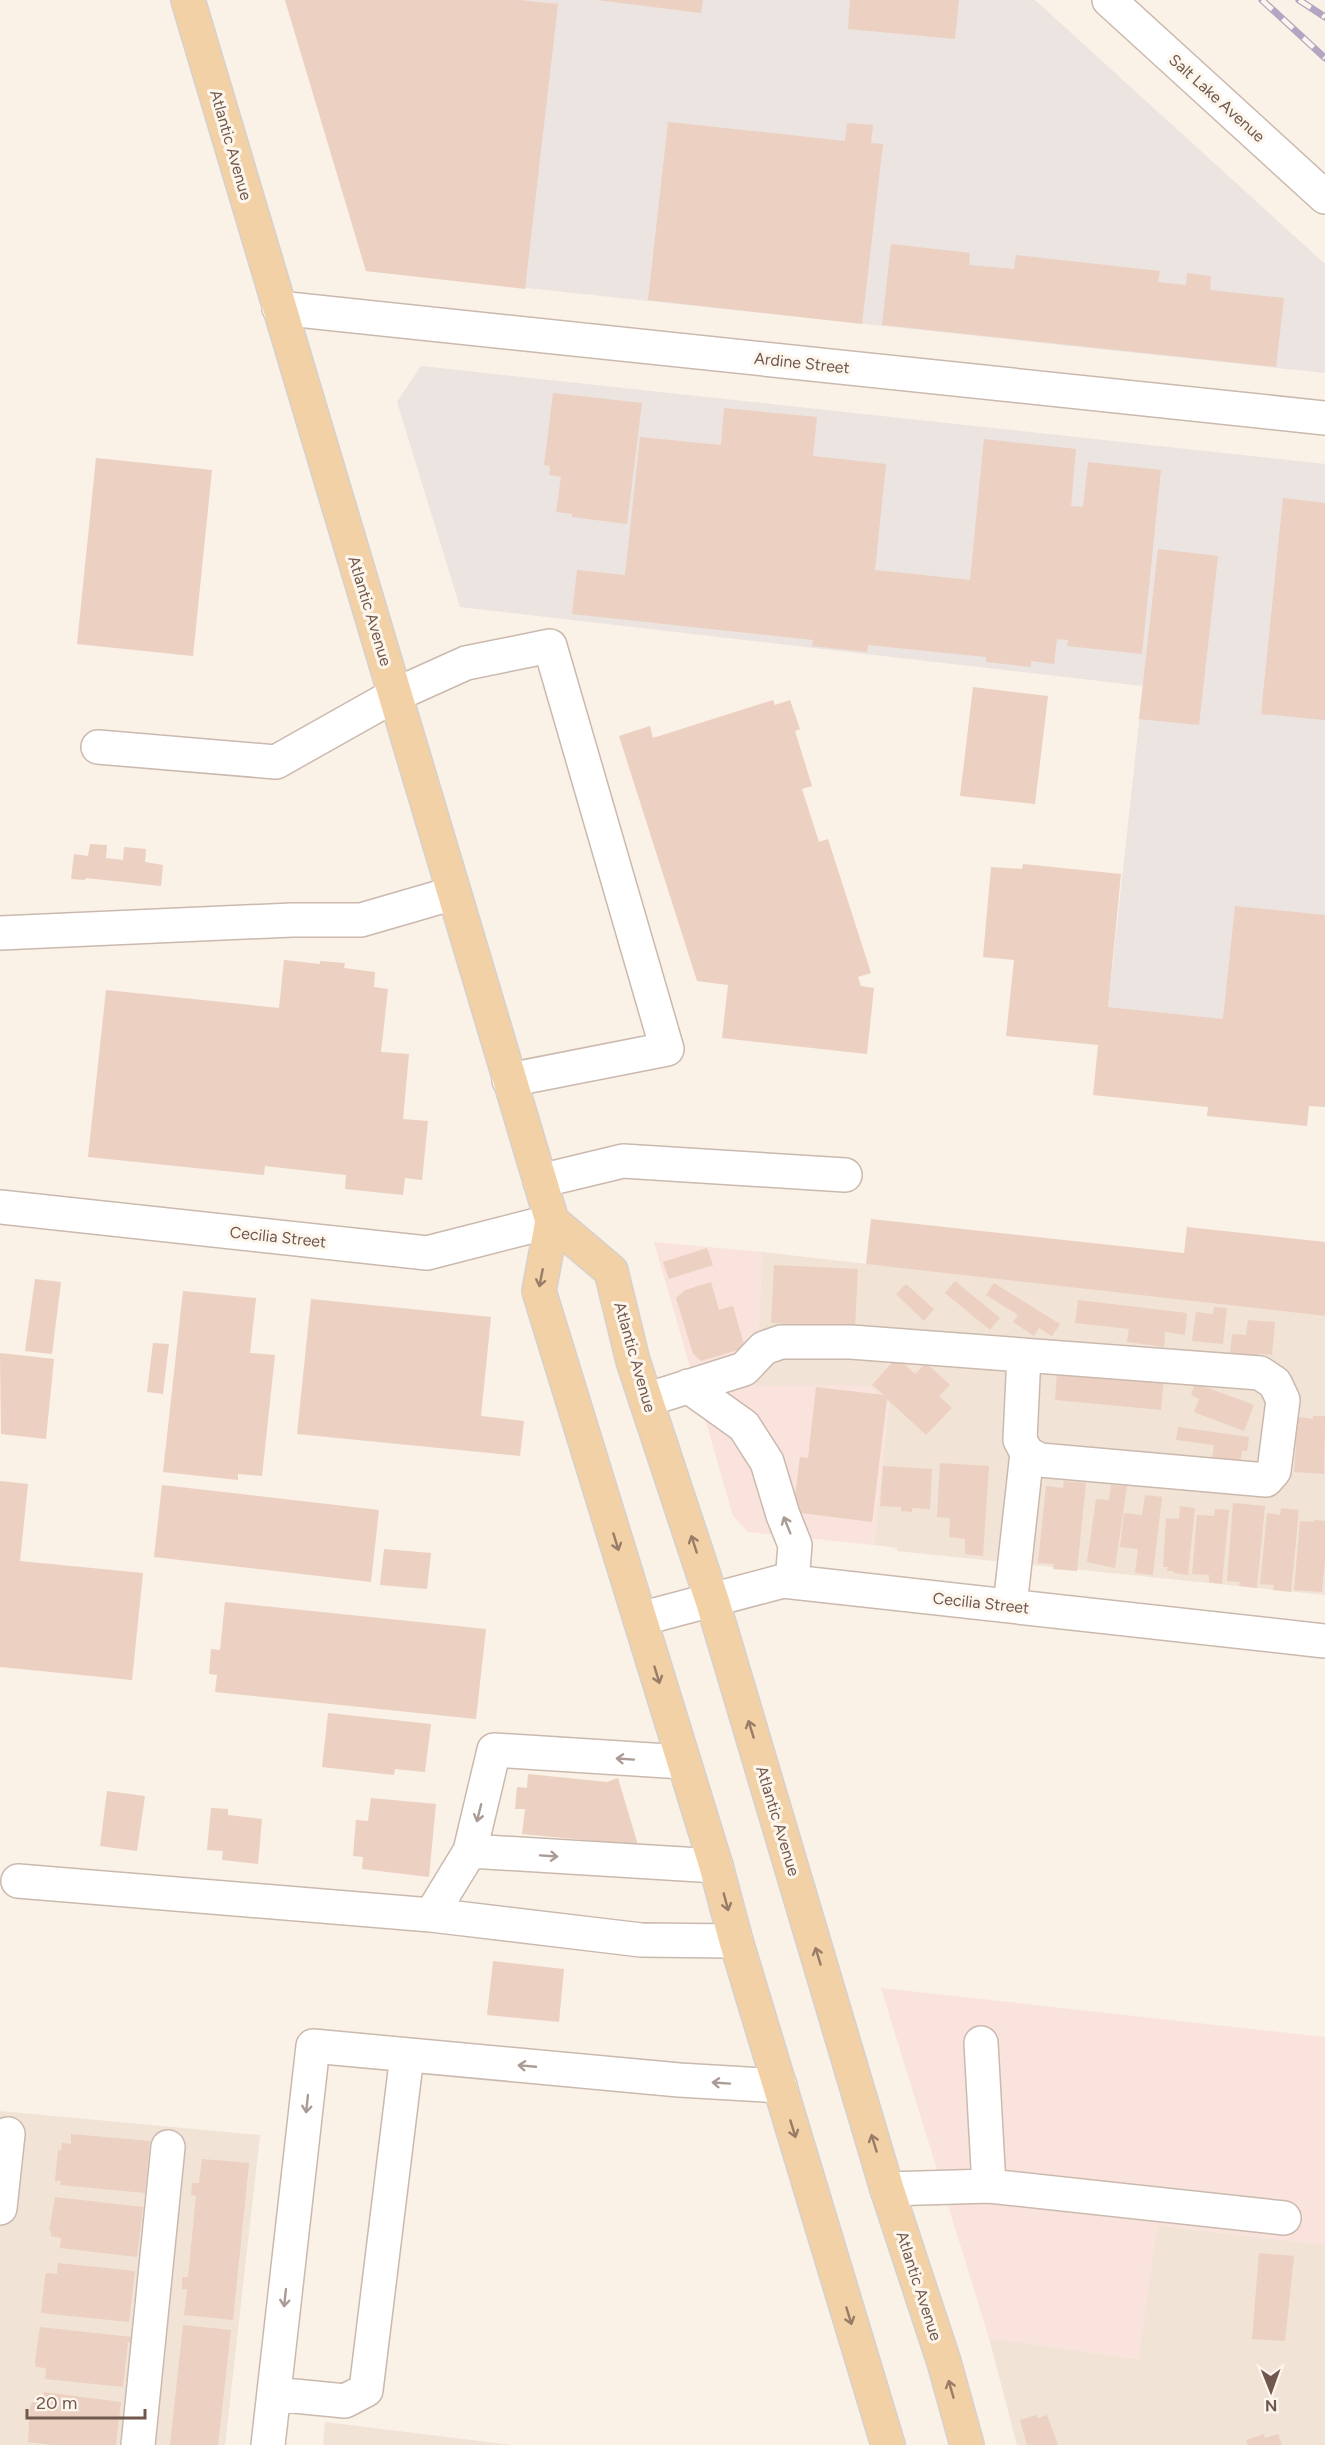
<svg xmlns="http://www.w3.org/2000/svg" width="1325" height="2445" viewBox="0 0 1325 2445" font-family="Figtree,sans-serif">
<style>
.residential{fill:#f1e3d6}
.commercial{fill:#f9e3dc}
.industrial{fill:#ebe4e0}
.building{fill:#ecd0c1}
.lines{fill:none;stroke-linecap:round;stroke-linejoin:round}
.minor-casing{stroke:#cbb9ae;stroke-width:36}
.major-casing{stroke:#d7d0cd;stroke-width:36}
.minor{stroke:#fff;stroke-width:33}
.major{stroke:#f2d1a6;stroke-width:33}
.rail-casing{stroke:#b4a6c2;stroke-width:7}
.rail{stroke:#fdf6ec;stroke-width:4.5;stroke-dasharray:14;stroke-linecap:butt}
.oneway{stroke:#987c68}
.oneway2{stroke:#aa9b95}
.labels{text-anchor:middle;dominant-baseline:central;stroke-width:6;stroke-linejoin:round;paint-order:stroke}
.street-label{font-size:16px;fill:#71584e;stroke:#fdf6ec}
</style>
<rect width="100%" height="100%" fill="#faf1e7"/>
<path class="residential" d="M762,1252L1325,1316V1595L897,1551V1548L874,1545L889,1403L756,1387Z
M0,2111L260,2135L225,2445H0Z
M1157,2225L1325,2245V2445H1017L989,2338L1138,2359Z
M325,2422L513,2445H323Z"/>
<path class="commercial" d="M654,1242L762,1252L756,1386L869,1385L889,1403L874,1545L748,1532L733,1516Z
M881,1988L1325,2037V2245L1157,2225L1139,2359L989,2338Z"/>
<path class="industrial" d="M285,0H1035L1325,264V373L366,271Z
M421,366L1325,464V1030L1108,1007L1143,686L460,607L397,402Z"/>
<path class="building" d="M285,0H520L558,4L525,289L366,271Z
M597,0H703L701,13Z
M850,0H959L955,39L848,29Z
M668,122L845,141L847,123L873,125L871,143L883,144L862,324L648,300Z
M891,244L970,253L969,265L1014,269L1016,255L1160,271L1158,282L1186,285L1187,273L1211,276L1210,290L1284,298L1276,367L882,325Z
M553,393L642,403L627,524L572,517V514L556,512L561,477L549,475L550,466L544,465Z
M724,408L817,417L813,456L886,464L875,570L970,580L984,439L1076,449L1071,506L1083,507L1088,462L1161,470L1142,654L1067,646L1068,640L1057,639L1054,664L1031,661V667L986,662V657L868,645L867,652L812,646L813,640L572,614L577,570L625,575L640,437L721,445Z
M96,458L212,470L193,656L77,644Z
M1283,498L1325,503V720L1261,714Z
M1158,549L1218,556L1199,725L1139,719Z
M973,687L1048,696L1035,804L960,796Z
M773,700L775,705L790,700L800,729L795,731L812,786L802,789L819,842L828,839L871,973L858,977L861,986L874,988L867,1054L722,1038L728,985L697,981L619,736L650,726L653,738Z
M90,844L107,845L106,858L123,860L124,847L146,849L145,862L163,865L161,886L86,878L85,880L71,879L74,854L88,856Z
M1023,864L1121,874L1108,1007L1223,1019L1235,906L1325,915V1107L1309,1106L1307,1126L1207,1116L1208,1107L1093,1095L1098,1045L1006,1036L1014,960L983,957L991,867L1022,869Z
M284,960L320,964V961L345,963L344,968L375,972L374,987L388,989L381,1052L409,1054L403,1119L428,1121L422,1180L405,1178L403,1195L345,1189L346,1175L265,1166L264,1175L88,1157L106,990L279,1008Z
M871,1219L1184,1253L1187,1227L1325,1242V1316L866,1264Z
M707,1248L713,1265L669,1279L663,1262Z
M774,1265L858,1269L855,1327L771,1323Z
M35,1279L61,1282L52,1354L25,1351Z
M955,1281L1000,1318L990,1330L945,1293Z
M711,1282L719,1310L733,1306L745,1348L701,1361L693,1354L676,1298L685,1290Z
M994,1283L1060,1324L1052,1336L1039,1328L1034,1336L1013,1322L1018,1315L986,1295Z
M906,1284L934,1309L924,1321L896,1294Z
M183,1291L256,1298L250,1353L275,1355L262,1476L238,1474V1480L163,1472Z
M311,1299L491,1317L481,1416L524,1421L520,1456L297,1434Z
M1078,1300L1187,1313L1185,1335L1165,1332L1164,1347L1127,1342L1129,1329L1075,1323Z
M1214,1307L1227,1308L1223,1344L1192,1341L1196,1312L1213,1314Z
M1248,1320L1275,1322L1272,1355L1258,1354L1257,1358L1230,1355L1232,1334L1246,1335Z
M153,1343L169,1344L163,1394L147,1392Z
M0,1353L54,1359L46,1439L1,1434Z
M897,1357L915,1374L926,1363L950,1385L939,1396L952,1408L926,1435L887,1399L872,1522L793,1512L800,1457L808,1458L816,1387L884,1395L872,1385Z
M1057,1373L1115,1379V1374L1164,1379L1161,1410L1055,1400Z
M1195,1383L1254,1405L1244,1431L1194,1412L1199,1399L1191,1395Z
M1313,1416H1325L1324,1474L1294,1472L1298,1417L1313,1419Z
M1178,1427L1249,1437L1247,1451H1242L1240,1464L1212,1460L1214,1445L1176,1440Z
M940,1463L989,1466L983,1556L965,1554V1539L949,1537L950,1518L937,1517Z
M883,1466L932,1469L930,1509L912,1508V1512L901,1511V1507L880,1506Z
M0,1481L28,1484L20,1561L143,1573L132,1680L0,1667Z
M1064,1481L1086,1483L1077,1571L1053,1569L1054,1564L1038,1563L1046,1486L1063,1488Z
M162,1485L379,1510L371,1582L154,1557Z
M1111,1485L1127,1486L1115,1568L1087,1562L1096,1499L1109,1500Z
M1145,1495L1162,1497L1153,1575L1135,1573L1138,1549L1120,1547L1124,1513L1142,1515Z
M1233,1503L1265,1506L1257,1588L1239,1586L1240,1582L1227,1581Z
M1180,1506L1195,1508L1188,1575L1174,1573V1571H1167L1168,1567H1163L1166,1518L1179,1519Z
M1281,1508L1299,1510L1291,1592L1273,1590L1274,1585L1260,1584L1267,1513L1280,1515Z
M1215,1509L1229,1510L1222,1584L1209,1582V1575L1192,1574L1197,1515L1214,1516Z
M1314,1520L1325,1521V1560L1322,1592L1294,1590L1300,1521L1314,1522Z
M384,1549L431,1553L427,1589L380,1585Z
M225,1602L486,1629L476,1719L215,1692L217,1675L209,1674L211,1649L220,1650Z
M328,1713L431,1724L425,1772L395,1769L394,1775L322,1767Z
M528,1774L607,1782L618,1778L638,1845L522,1834L525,1809H515L517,1787L527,1788Z
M107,1791L145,1796L137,1851L100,1846Z
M371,1798L436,1804L429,1877L362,1869L363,1857L353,1856L356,1820L368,1821Z
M211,1808L228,1809V1815L262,1819L258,1864L222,1860L223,1851L207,1850Z
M493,1961L564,1969L559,2022L487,2015Z
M71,2134L150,2141L145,2193L60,2185L61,2181H55L58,2150L61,2151L62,2143L71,2144Z
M202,2159L249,2163L233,2320L184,2315L187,2289H182V2277H188L196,2196L191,2195L192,2183H199Z
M55,2197L143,2207L137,2257L60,2248L61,2238L51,2236V2231H49Z
M1259,2253L1294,2256L1285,2341L1252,2339Z
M58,2263L135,2271L129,2322L41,2313L45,2277L46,2273L57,2274Z
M183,2325L231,2330L218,2445H170Z
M40,2327L132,2337L131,2343L128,2342L123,2387L45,2379L46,2368L36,2367L35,2361Z
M44,2392L121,2402L116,2445H53L28,2442L30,2407L32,2402L43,2403Z
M1036,2415L1038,2418L1047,2415L1058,2445H1027L1020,2420Z
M1264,2434L1265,2438L1278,2434L1282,2445H1248L1246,2440Z"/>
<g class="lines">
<defs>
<path id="minor" d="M1109,0L1325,197
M279,308L1325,418
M98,747L276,762L395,695L466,663L550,646L667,1049L509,1080
M0,933L292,920H361L454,893
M540,1181L623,1161L845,1175
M0,1207L427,1253L552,1221
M688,1386L744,1426L767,1462L783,1515L795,1545L792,1582
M646,1400L744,1369L764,1348L781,1342H851L1260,1373L1275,1383L1283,1400L1274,1471L1266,1480L1040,1460L1027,1453L1020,1440L1024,1355
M1010,1606L1027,1453
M640,1619L783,1581L1325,1641
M683,1762L494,1750L470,1851L431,1915L641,1940L736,1941
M470,1851L716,1866
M18,1881L431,1915
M981,2043L989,2186
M887,2189L989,2186L1284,2218
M0,2208L8,2134
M274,2394L345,2401L366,2390L407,2055
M138,2445L168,2147
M268,2445L313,2046L679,2080L780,2086"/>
<path id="major" d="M188,0L552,1221L539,1291L716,1866L736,1941L888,2445
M552,1221L611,1271L633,1361L712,1600L887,2189L944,2362L967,2445"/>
</defs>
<use href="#minor" class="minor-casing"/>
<use href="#major" class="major-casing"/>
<use href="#minor" class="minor"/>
<use href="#major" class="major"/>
<defs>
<path id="rail" d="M1262,0L1325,58
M1299,0L1325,17"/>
</defs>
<use href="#rail" class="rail-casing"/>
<use href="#rail" class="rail"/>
</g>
<defs><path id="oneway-shaft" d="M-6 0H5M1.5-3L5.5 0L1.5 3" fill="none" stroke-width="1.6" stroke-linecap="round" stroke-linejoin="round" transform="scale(1.5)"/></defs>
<g class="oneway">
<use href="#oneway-shaft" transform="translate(541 1278) rotate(101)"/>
<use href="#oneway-shaft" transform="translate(616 1542) rotate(73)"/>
<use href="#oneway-shaft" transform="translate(694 1544) rotate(-108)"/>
<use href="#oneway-shaft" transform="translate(657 1675) rotate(73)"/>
<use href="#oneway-shaft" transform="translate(751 1729) rotate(-107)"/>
<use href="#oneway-shaft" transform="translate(726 1902) rotate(75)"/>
<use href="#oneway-shaft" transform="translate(818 1956) rotate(-107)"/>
<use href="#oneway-shaft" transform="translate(793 2129) rotate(73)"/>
<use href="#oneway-shaft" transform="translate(874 2143) rotate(-107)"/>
<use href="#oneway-shaft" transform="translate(849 2316) rotate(73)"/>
<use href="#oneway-shaft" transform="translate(951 2389) rotate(-106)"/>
</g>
<g class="oneway2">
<use href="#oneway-shaft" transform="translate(787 1525) rotate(-112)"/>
<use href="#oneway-shaft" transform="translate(625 1759) rotate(-176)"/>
<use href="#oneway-shaft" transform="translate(479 1813) rotate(104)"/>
<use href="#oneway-shaft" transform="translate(549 1856) rotate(4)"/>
<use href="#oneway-shaft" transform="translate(527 2066) rotate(-175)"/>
<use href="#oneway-shaft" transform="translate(721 2083) rotate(-176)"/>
<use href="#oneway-shaft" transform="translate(307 2104) rotate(96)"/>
<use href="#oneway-shaft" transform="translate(285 2298) rotate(96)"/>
</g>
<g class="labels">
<g class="street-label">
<text transform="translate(1217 98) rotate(42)">Salt Lake Avenue</text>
<text transform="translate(231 145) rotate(74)">Atlantic Avenue</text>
<text transform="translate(802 363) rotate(6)">Ardine Street</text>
<text transform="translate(370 611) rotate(73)">Atlantic Avenue</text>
<text transform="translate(278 1237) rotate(6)">Cecilia Street</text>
<text transform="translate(635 1357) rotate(74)">Atlantic Avenue</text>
<text transform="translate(981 1603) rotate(6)">Cecilia Street</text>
<text transform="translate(778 1821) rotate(73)">Atlantic Avenue</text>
<text transform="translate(919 2286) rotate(72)">Atlantic Avenue</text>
</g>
</g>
<g transform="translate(1271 2391) rotate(179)" stroke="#fdf6ec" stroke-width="4.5" paint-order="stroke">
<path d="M0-4.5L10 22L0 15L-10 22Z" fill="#71584e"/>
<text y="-9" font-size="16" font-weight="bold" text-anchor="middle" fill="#71584e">N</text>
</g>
<path d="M27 2409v9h118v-9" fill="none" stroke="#71584e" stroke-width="3"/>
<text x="36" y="2409" font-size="18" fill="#71584e" stroke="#fdf6ec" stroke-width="4.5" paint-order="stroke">20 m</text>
</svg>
